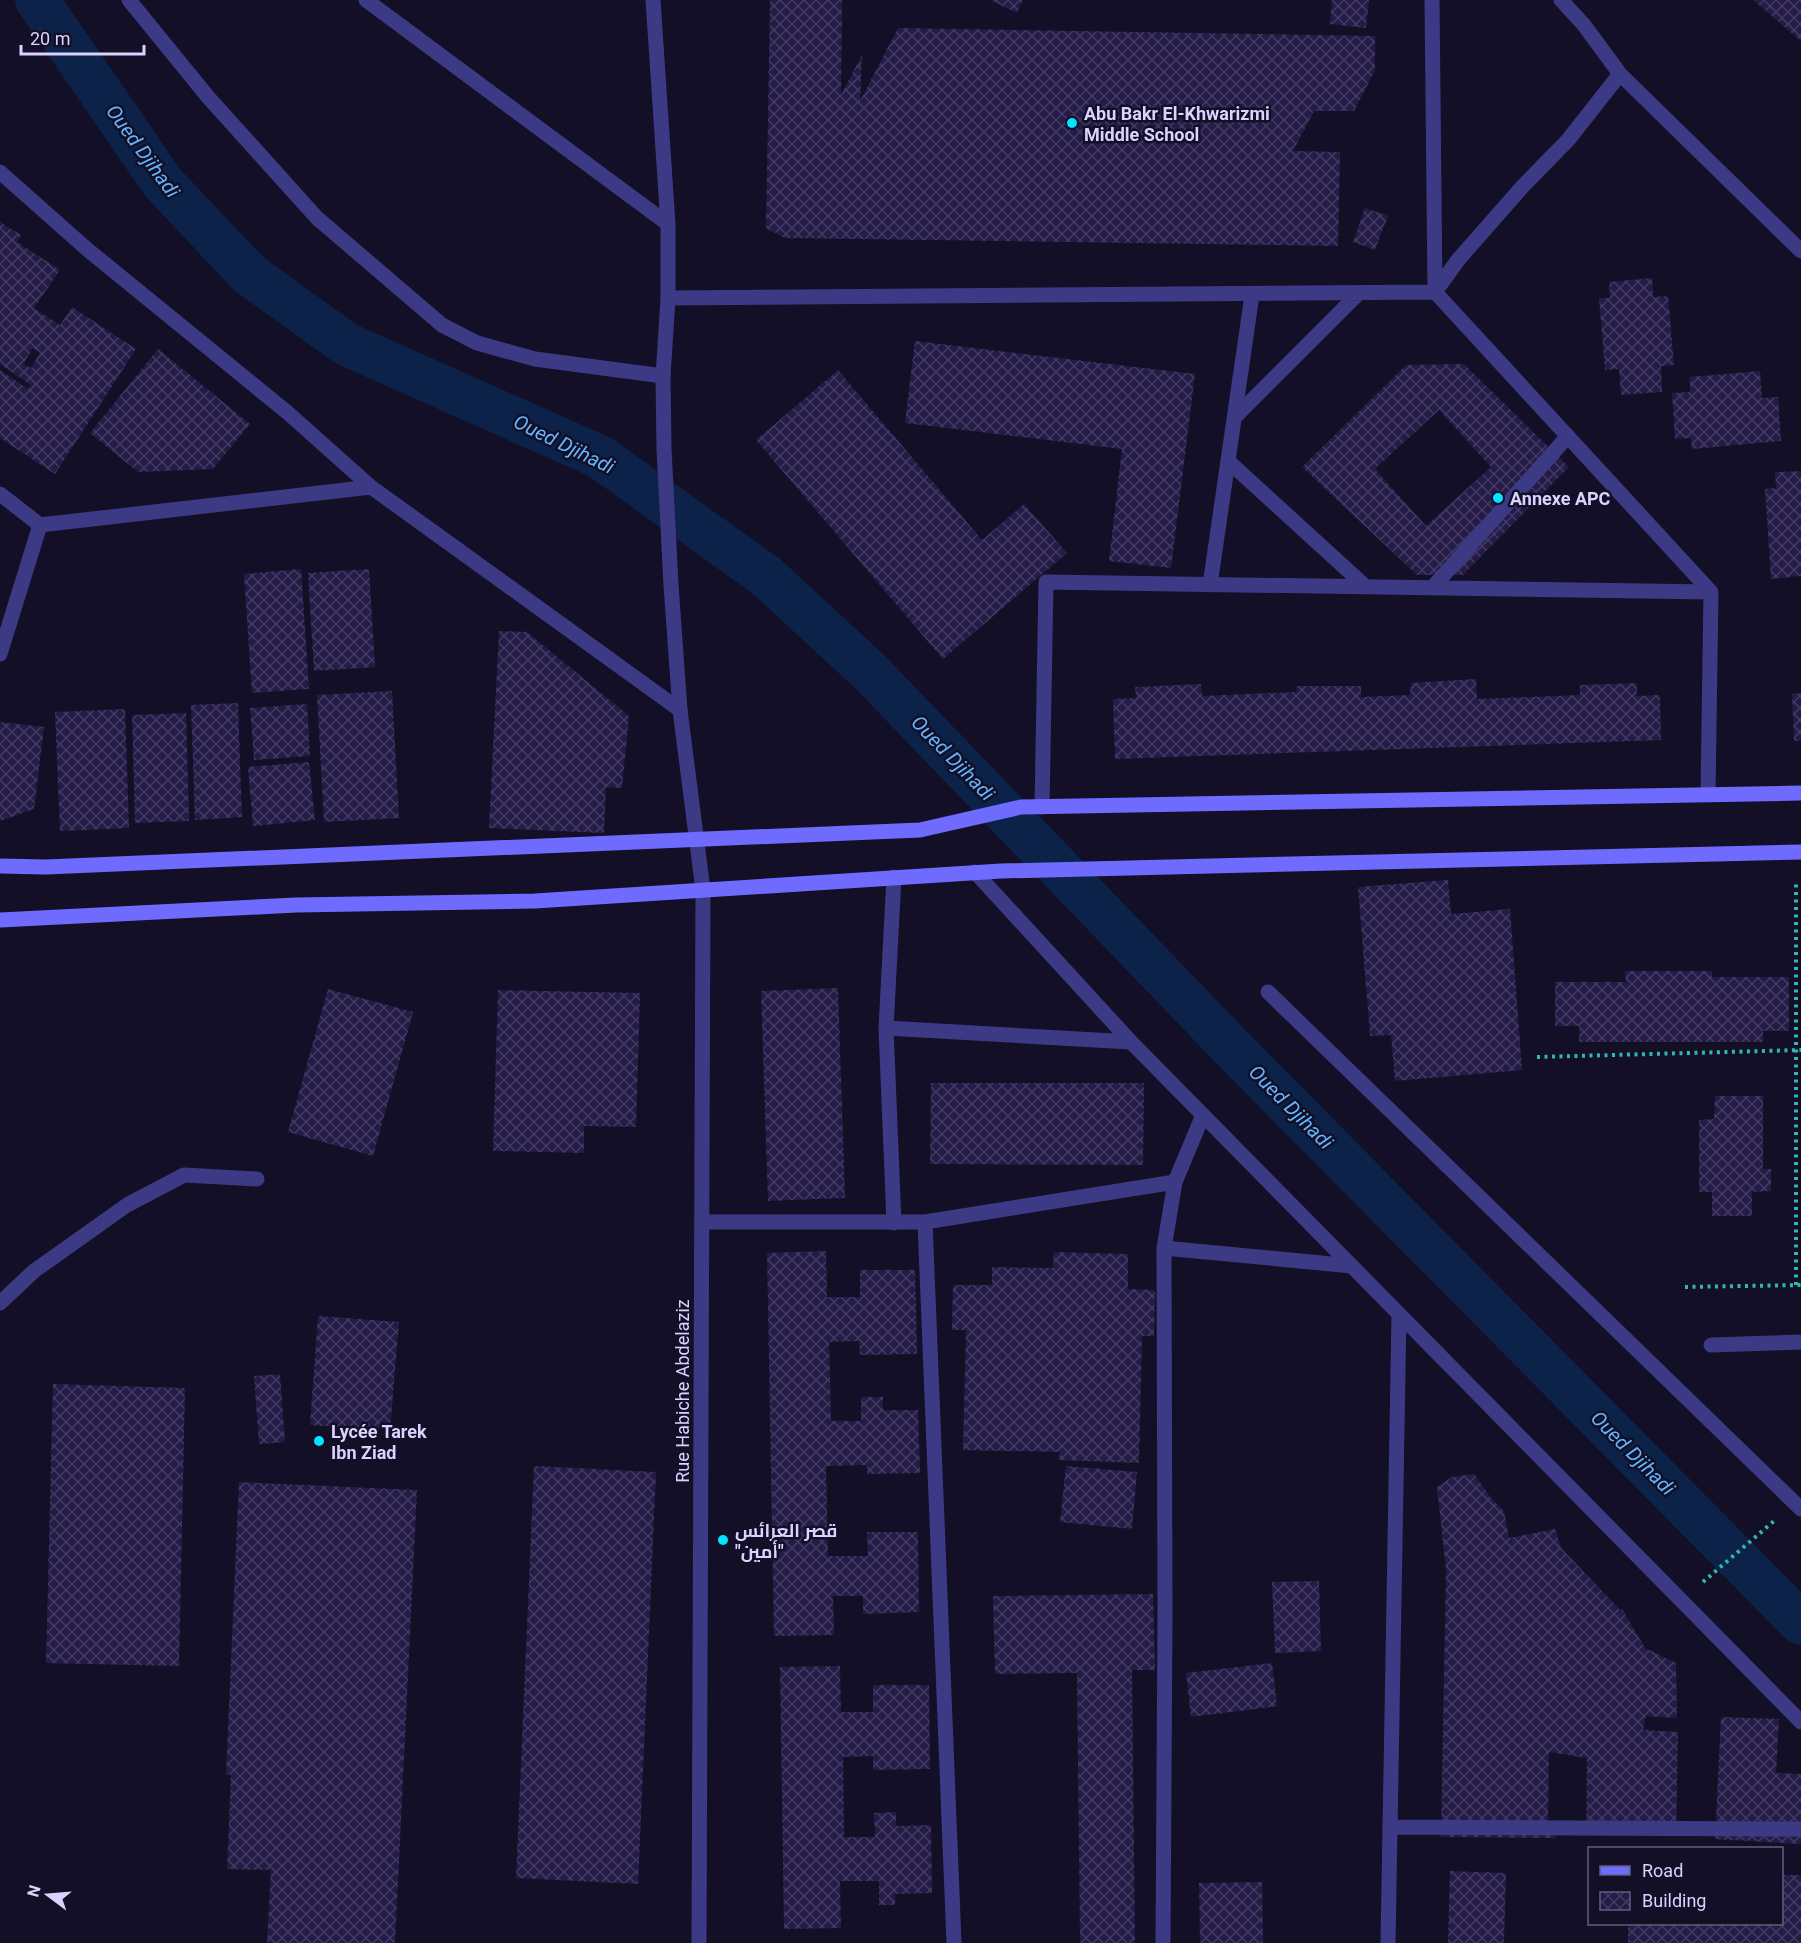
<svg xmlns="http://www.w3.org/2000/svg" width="1801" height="1943" viewBox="0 0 1801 1943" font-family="Roboto,Cairo,sans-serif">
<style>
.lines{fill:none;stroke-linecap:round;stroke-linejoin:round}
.canal{stroke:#0c2248;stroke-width:44}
.building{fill:url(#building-cross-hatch);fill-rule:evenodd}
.path{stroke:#2fb8b0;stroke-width:4;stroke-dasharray:3 4.5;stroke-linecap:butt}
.service{stroke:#3d3a85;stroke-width:15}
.minor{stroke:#3d3a85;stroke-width:15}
.tertiary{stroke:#3d3a85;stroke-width:15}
.secondary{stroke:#6f6bff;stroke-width:15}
.poi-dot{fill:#00e5ff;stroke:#130f26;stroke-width:2}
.labels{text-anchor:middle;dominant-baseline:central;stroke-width:5;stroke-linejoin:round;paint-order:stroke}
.poi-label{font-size:18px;font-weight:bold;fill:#d9d4ff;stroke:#130f26;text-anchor:start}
.street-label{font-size:18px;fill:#d9d4ff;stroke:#130f26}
.water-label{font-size:20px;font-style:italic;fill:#62b6ff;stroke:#130f26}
</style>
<defs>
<pattern id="building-cross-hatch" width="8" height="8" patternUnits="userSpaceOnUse" patternTransform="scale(1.5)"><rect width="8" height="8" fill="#241b47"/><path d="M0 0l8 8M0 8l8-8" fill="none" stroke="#433b63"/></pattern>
</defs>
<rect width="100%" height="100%" fill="#130f26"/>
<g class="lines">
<path class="canal" d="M37,0L163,183L249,274L346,344L600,457L766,576L869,671L1237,1053L1801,1623"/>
</g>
<path class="building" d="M770,0H842L841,95L862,55L860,101L898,28L1375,36V70L1354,111H1314L1293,151L1340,152L1338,246L785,238L766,228Z
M990,0H1023L1017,13Z
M1332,0H1369L1366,28L1330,24Z
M1753,0H1801V41Z
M1365,208L1388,216L1375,250L1353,242Z
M0,222L21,235L17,242L60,270L34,308L60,325L72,307L136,349L55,474L0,438V370L28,389L31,385L0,364ZM33,348L40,353L31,368L23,364Z
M1652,278L1653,297L1668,296L1674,365L1661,366L1662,392L1621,395L1619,369L1605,370L1599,298H1610L1609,282Z
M915,341L1195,374L1171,568L1109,561L1122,449L905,423Z
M158,349L250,424L213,469L138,472L90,433Z
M1464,364L1569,467L1463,575H1417L1302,467L1406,365ZM1439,410L1491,467L1426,526L1375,469Z
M838,370L982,540L1024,504L1067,553L943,659L756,440Z
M1760,371L1762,398L1778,397L1781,441L1692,449L1691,438L1675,439L1672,393L1690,392V377Z
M1801,471V576L1771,579L1765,489L1776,488L1775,472Z
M301,569L309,689L252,693L244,574Z
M369,569L375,667L314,671L308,573Z
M499,631L527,632L629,716L622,788L606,787L604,833L489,828Z
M1476,679L1477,699L1580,695V685L1637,683V696L1660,695L1661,740L1115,759L1113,699L1136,698L1135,687L1201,684L1202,696L1297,692L1296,686H1361V697L1410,695L1411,683Z
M392,691L399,818L324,822L317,695Z
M1801,693V741H1794L1792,694Z
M238,703L242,817L195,820L191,705Z
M307,704L310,756L254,760L250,708Z
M125,709L129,828L60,831L55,712Z
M186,713L189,821L135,823L132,715Z
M0,722L44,727L34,809L0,821Z
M309,762L315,820L253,826L248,767Z
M1448,880L1451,914L1510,909L1522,1070L1395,1081L1391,1035L1370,1036L1358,887Z
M1625,971H1712V977H1789V1031H1763V1042H1579V1026H1555V982H1626Z
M838,988L845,1198L768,1201L761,991Z
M328,989L413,1012L373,1156L288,1132Z
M498,990L640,993L636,1127L584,1126V1153L493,1151Z
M931,1083H1144L1143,1165L930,1164Z
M1715,1096H1763V1169H1771V1191L1752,1192V1216H1712V1192H1699V1120L1714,1119Z
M826,1251L827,1297H860V1270H915L917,1354L860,1355L859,1341L829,1342L831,1421H861V1397H883V1410H918L920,1473L867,1474V1465L826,1466L828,1556H868L867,1532H918L919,1612L863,1614V1596H833L834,1635L774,1636L767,1253Z
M1054,1252L1128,1254V1289L1155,1290L1154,1336H1142L1139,1463L1059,1460L1060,1452L963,1450L966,1330H952L953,1285H992V1267L1053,1268Z
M318,1316L399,1322L390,1430L310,1425Z
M280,1374L285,1442L259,1444L254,1376Z
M53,1384L185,1388L179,1666L46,1663Z
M534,1466L656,1472L638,1884L516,1878Z
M1066,1466L1137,1472L1132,1529L1060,1522Z
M1474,1474L1491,1498L1504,1511L1509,1538L1555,1529L1561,1548L1621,1611L1622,1609L1645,1648L1676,1663L1677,1718L1646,1716L1643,1730L1678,1732L1676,1836L1586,1835L1587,1758L1549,1752L1548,1823L1556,1838L1441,1837L1446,1569L1437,1487L1452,1477Z
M239,1482L417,1490L395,1943H267L271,1870L227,1869L231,1775L226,1774Z
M1319,1581L1321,1651L1275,1653L1272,1582Z
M1153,1594L1155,1670H1132L1135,1943H1080L1077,1673L995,1674L993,1596Z
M1272,1663L1277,1706L1191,1717L1186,1673Z
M840,1666L841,1712H873V1685H929L930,1769L873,1770V1756L843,1757L844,1837H875L874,1813L896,1812V1826L931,1825L932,1893L895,1894V1905H879V1881H840L841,1928L784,1929L780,1667Z
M1721,1717L1779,1719L1776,1773L1801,1774V1844L1715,1839Z
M1450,1871L1506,1873L1504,1943H1448Z
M1782,1875H1801V1943H1628V1924H1782Z
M1262,1882L1263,1943H1200L1199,1883Z"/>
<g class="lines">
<path class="path" d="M1537,1057L1801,1050
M1796,1285V880
M1685,1287L1801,1285
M1703,1582L1774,1521"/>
<path class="service" d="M0,1303L34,1271L127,1205L184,1175L257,1179"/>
<path class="minor" d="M129,0L208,97L317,218L442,325L477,343L535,359L663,376
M366,0L668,224
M1432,0L1435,292L1711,592
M1561,0L1584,25L1620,74L1801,251
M0,172L88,250L288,413L371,487L680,710
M1435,292L1458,260L1523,186L1568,140L1620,74
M668,298L1435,292
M1235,417L1359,293
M1228,461L1365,586
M0,494L40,525
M1210,585L1252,295
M1433,587L1568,436
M0,654L40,525L371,487
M1042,807L1046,582L1711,592L1708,794
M975,872L1131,1042L1801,1722
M1268,992L1801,1509
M886,1028L1131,1042
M702,1222H925L1175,1182
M925,1222L954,1943
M894,1223L886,1028L894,877
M1164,1248L1352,1266
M1711,1345L1801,1342
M1390,1827L1801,1829
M1163,1943L1165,1614L1164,1248L1175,1182L1203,1115
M1388,1943L1399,1314"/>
<path class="tertiary" d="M653,0L668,224V298L663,376L664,449L671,585L680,710L703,890L699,1943"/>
<path class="secondary" d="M0,866L46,867L920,830L1021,807L1801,793
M0,920L296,905L535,901L1001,871L1801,852"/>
</g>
<g class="poi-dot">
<circle cx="1072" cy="123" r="6"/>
<circle cx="1498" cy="498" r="6"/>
<circle cx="319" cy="1441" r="6"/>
<circle cx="723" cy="1540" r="6"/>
</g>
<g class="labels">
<g class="poi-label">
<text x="1084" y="113">Abu Bakr El-Khwarizmi<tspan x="1084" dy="21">Middle School</tspan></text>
<text x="1510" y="498">Annexe APC</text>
<text x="331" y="1431">Lycée Tarek<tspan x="331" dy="21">Ibn Ziad</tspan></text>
<text x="735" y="1530">قصر العرائس<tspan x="735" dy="21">"أمين"</tspan></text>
</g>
<g class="street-label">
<text transform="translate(682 1391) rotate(-90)">Rue Habiche Abdelaziz</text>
</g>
<g class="water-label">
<text transform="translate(143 151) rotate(54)">Oued Djihadi</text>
<text transform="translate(564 444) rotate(26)">Oued Djihadi</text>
<text transform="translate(953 758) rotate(46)">Oued Djihadi</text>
<text transform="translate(1291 1107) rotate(45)">Oued Djihadi</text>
<text transform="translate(1633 1453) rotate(45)">Oued Djihadi</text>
</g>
</g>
<rect x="1588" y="1847" width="195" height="78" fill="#130f26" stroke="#625e7d" stroke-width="1.5"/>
<rect x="1600" y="1866" width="30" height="9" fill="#6f6bff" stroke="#625e7d" stroke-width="1.5"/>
<text x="1642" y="1877" font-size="18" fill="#d9d4ff">Road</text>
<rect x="1600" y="1892" width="30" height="18" fill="url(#building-cross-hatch)" stroke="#625e7d" stroke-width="1.5"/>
<text x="1642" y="1907" font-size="18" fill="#d9d4ff">Building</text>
<g transform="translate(48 1895) rotate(286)" stroke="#130f26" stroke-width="4.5" paint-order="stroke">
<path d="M0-4.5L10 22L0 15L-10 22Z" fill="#d9d4ff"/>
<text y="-9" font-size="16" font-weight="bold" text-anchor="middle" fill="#d9d4ff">N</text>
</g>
<path d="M21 45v9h123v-9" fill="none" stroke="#d9d4ff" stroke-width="3"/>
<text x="30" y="45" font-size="18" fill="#d9d4ff" stroke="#130f26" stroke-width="4.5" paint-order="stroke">20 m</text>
</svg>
